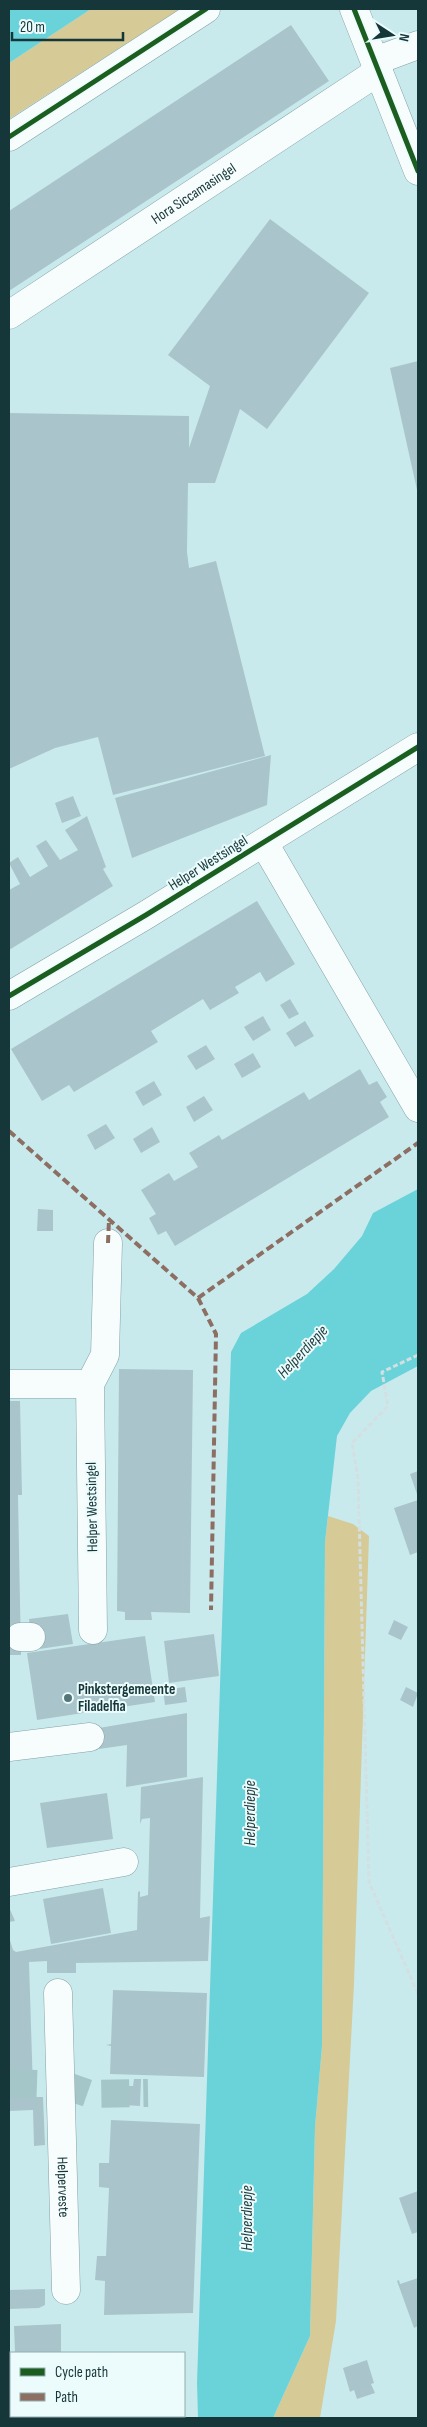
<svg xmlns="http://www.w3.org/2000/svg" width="427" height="2427" viewBox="0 0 427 2427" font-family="'Sofia Sans Condensed',sans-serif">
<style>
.green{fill:#d6ca97}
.water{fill:#6ad3da}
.building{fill:#a9c5cb}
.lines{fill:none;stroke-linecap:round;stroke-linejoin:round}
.minor-tunnel{stroke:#a5c6c9;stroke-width:28;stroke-dasharray:28 14;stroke-linecap:butt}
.minor-casing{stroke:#84a2a5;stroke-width:29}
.path{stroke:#d3dfe0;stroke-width:3;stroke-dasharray:5 2.5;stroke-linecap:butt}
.minor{stroke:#f7fcfc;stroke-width:28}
.quiet{stroke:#8d6e63;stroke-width:4;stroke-dasharray:8 4;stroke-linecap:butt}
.cycleway-casing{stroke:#ecfbfc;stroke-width:8}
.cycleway{stroke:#1b5e20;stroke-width:5}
.poi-dot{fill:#557678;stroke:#ecfbfc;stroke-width:2}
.labels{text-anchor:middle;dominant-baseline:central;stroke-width:4;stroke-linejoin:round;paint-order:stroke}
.street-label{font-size:15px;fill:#163739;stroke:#ecfbfc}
.poi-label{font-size:15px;font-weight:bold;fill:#163739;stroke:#ecfbfc;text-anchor:start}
.water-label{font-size:16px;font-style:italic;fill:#1d393b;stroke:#ecfbfc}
</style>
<rect width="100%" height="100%" fill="#c9eaed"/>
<path class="green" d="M91,9H180L9,119V63Z
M328,1516L353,1524L369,1536L354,1984L336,2321L320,2418H273L310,2336L315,2127L322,2046L325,1542Z"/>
<path class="water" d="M9,9H91L9,63Z
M418,1189V1366L371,1391L350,1413L337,1436L325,1542L322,2046L315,2127L310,2336L273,2418H198L197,2383L231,1352L241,1333L307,1294L334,1269L362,1236L373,1213Z"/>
<path class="building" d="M291,25L329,81L9,291V211Z
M270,219L369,293L267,429L240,409L215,483H188L187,552L189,568L216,561L265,756L113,795L98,737L55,748L9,769V413L189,416V448L210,386L168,355Z
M418,361V490H417L390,368Z
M271,755L267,805L132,858L115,798Z
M73,796L81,816L62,823L55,803Z
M87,816L106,867L103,869L113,886L9,950V890L20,884L9,863L18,857L30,877L48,866L36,846L46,840L60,860L78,850L65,830Z
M257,901L295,964L266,982L260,972L235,987L239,993L210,1010L203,999L151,1031L158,1042L74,1092L69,1085L42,1101L11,1049Z
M290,999L299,1014L289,1019L280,1005Z
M263,1016L271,1030L253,1041L244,1027Z
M305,1021L314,1036L295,1047L286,1033Z
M206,1045L215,1059L196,1070L187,1056Z
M253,1053L261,1067L242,1078L234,1064Z
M360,1069L369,1085L377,1081L387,1097L380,1102L389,1117L175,1246L166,1231L158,1235L149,1218L156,1214L141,1190L169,1173L174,1181L198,1167L189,1153L219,1135L222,1140L304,1092L309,1100Z
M154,1081L162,1095L143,1106L135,1092Z
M204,1096L213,1110L194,1122L186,1107Z
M106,1124L115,1138L95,1150L87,1135Z
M152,1127L160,1142L141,1153L133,1139Z
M38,1209L53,1210V1231H37Z
M119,1369L193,1370L190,1613L151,1612L152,1620H125V1612L117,1611Z
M9,1401H20L22,1495H18L21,1655H9Z
M418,1471V1497L410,1474Z
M418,1500V1552L410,1555L394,1508Z
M68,1614L73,1644L33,1650L29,1619Z
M394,1620L408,1627L401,1640L388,1634Z
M214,1634L219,1676L169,1683L164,1641Z
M145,1636L155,1702L37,1720L27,1653Z
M185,1687L187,1702L165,1705L163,1690Z
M406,1687L418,1693L413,1707L400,1700Z
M187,1713V1777L126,1787L127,1745L99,1749V1728Z
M203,1777L200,1918L210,1916L208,1961L76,1963V1973H47V1961L29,1962L33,2090H9V1937L13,1950L16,1952L137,1930L138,1892L140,1891V1897L148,1895L150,1818L142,1819L140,1824L141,1787Z
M107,1793L113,1839L47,1848L40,1803Z
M103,1888L111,1933L51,1944L43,1899Z
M9,1907L15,1921L9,1922Z
M113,1990L207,1993L204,2077L110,2074L111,2046L106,2045L111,2044Z
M134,2079H141L140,2106L107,2104V2086H133Z
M9,2092H17V2097H43L45,2145L34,2146L33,2110L9,2111Z
M111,2120L200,2124L193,2313L104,2315L105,2281L95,2280L97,2256H106L109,2188L99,2187V2163H109Z
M418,2191V2232L412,2234L399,2198Z
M418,2278V2326L414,2328L397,2281L399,2280L400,2284Z
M45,2289V2305L39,2308L9,2309V2290Z
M61,2324V2353H15L14,2326Z
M367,2360L374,2383L371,2384L375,2393L357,2399L354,2390L350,2392L343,2368Z
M18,2416H78V2418H18Z
M122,2416H156L157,2418H115Z"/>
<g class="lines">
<path class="minor-tunnel" d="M9,2083L37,2084
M61,2084L90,2094L148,2093"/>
<defs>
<g id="minor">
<path d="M354,9L418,171"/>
<path d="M375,61L418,45"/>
<path d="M9,137L206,9"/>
<path id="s1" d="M9,315L379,71"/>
<path d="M264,843L418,1108"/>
<path d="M9,996L146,915L418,747"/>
<path d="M9,1384H90"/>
<path d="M93,1630L90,1384L105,1355L108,1243"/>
<path d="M20,1637H31"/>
<path d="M9,1747L90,1737"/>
<path d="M9,1882L124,1862"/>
<path id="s2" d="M58,1993L66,2290"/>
</g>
</defs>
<use href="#minor" class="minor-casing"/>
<path class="path" d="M418,1355L382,1372L388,1406L352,1443L358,1479L369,1882L418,1994"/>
<use href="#minor" class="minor"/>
<path class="quiet" d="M9,1131L198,1298L216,1334L211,1610
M108,1243L109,1220
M198,1298L418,1143"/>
<defs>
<path id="cycleway" d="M354,9L418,171
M9,137L206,9
M9,996L146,915L418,747"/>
</defs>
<use href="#cycleway" class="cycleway-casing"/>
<use href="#cycleway" class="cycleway"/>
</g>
<circle class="poi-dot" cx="68" cy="1698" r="5"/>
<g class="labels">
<g class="street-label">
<text stroke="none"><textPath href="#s1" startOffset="221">Hora Siccamasingel</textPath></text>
<text transform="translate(208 863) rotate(-32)">Helper Westsingel</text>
<text transform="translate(92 1507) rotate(-91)">Helper Westsingel</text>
<text stroke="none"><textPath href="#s2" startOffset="194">Helperveste</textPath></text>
</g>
<g class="poi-label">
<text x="78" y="1689">Pinkstergemeente<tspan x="78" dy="17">Filadelfia</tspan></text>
</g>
<g class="water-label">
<text transform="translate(303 1352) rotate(-47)">Helperdiepje</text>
<text transform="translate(250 1813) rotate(-90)">Helperdiepje</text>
<text transform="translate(247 2218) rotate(-90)">Helperdiepje</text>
</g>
</g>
<rect width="427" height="2427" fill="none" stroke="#163739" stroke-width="20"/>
<rect x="10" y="2352" width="175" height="65" fill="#ecfbfc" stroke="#96adae"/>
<rect x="20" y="2368" width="25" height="8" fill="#1b5e20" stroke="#96adae"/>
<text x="55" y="2377" font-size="15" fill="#163739">Cycle path</text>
<rect x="20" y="2393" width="25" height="8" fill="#8d6e63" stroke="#96adae"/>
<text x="55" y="2402" font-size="15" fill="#163739">Path</text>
<g transform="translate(392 35) rotate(102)" stroke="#ecfbfc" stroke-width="4" paint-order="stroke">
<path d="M0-4L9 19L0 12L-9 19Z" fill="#163739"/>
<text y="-8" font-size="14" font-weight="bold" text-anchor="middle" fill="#163739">N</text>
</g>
<path d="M12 32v8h111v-8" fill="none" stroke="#163739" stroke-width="2.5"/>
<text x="20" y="32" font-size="15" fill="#163739" stroke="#ecfbfc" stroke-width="4" paint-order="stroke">20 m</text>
</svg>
